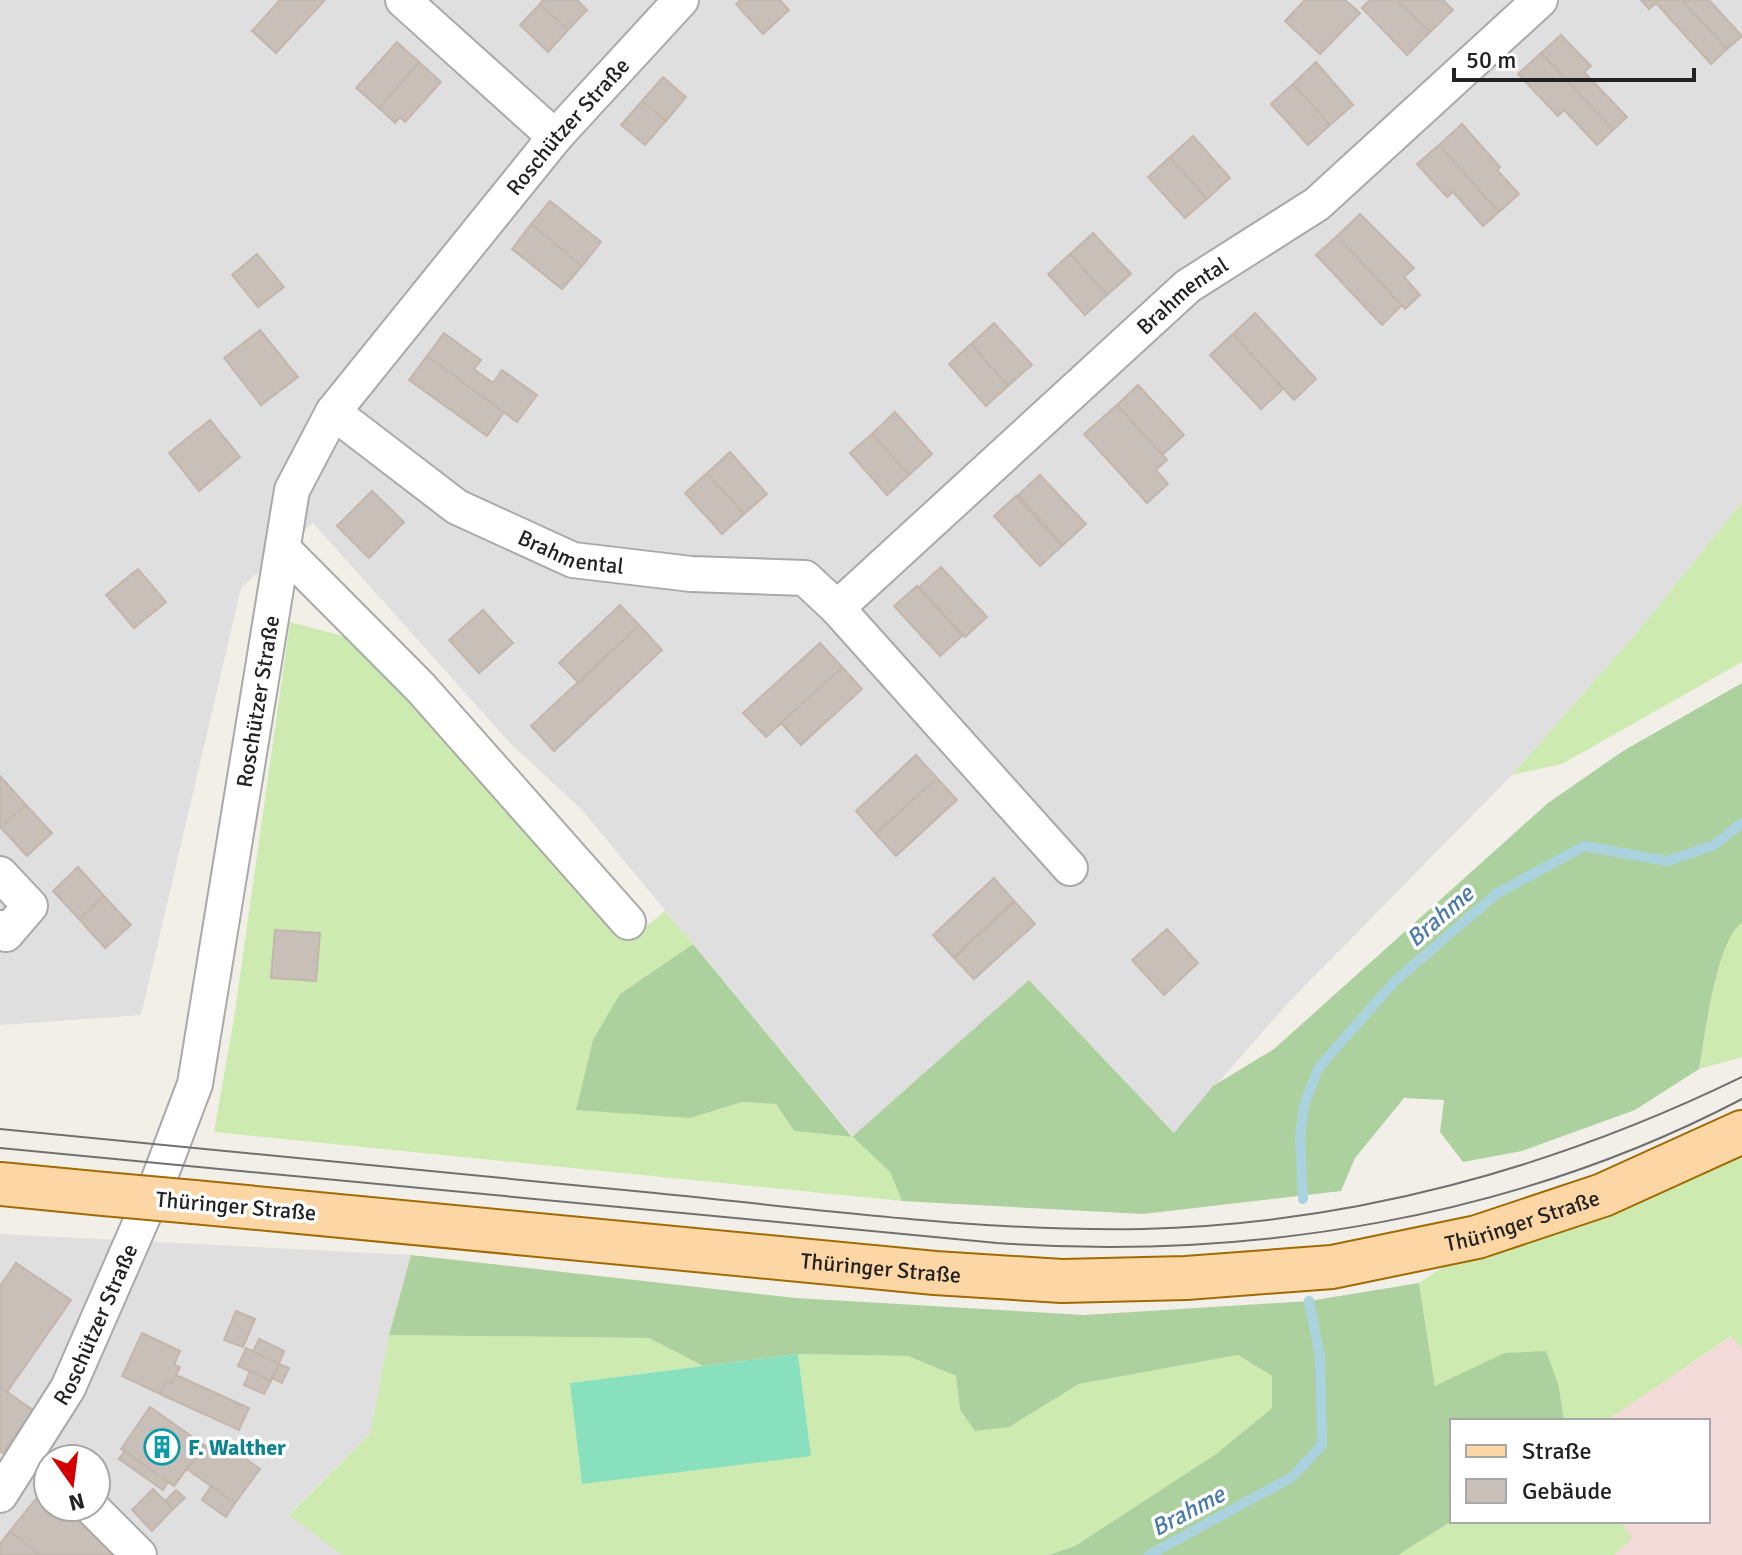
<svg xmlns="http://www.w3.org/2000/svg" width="1742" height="1555" viewBox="0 0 1742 1555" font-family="Signika,sans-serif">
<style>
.residential{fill:#e0dfdf;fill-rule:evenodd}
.commercial{fill:#f2dad9}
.grass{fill:#cdebb0}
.forest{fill:#add19e}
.pitch{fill:#88e0be}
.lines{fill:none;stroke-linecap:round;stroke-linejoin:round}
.stream{stroke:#aad3df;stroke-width:10}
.building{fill:#c7bfb8;stroke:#c4b6ab;stroke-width:2}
.minor-casing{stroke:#a9a9a9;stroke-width:38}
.major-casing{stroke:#a06b00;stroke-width:46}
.minor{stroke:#fff;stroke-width:34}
.major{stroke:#fcd6a4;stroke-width:42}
.tram{stroke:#707070;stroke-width:2}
.major-bridge-casing{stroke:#a06b00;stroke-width:46;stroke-linecap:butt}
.major-bridge{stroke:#fcd6a4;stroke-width:42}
.labels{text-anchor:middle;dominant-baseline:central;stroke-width:7;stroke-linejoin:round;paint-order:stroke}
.street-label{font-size:22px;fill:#222;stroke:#fff}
.culture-label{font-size:22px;font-weight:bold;fill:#0d838f;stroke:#fff;text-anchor:start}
.water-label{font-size:24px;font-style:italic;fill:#4a7aab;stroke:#fff}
</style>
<rect width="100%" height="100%" fill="#f2efe9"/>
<path class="residential" d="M0,0H1742V502L1639,630L1512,775L1288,1003L1174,1133L1029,980L853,1137L582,810L510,743L313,523L241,588L141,1015L0,1025Z
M0,1234L411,1255L389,1335L370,1434L289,1514L342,1555H0ZM48,1459H96V1507H48Z"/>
<path class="commercial" d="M1742,1329V1555H1614L1631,1538L1620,1521H1708V1421H1606Z"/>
<path class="grass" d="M1742,502V662L1562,764L1512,775L1639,630Z
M290,622L350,638L628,942L665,911L693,944L620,994L690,1118L742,1102L776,1104L794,1131L853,1137L890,1172L902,1201L214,1132L234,1018Z
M1742,923V1057L1699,1069C1705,1037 1716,940 1742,923Z
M1742,1156V1349L1731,1336L1606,1421H1564L1559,1387L1504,1353L1435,1387L1419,1283L1446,1265L1632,1205Z
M389,1335L649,1338L703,1366L570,1383L811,1456L798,1354L908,1356L956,1376L960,1410L1009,1427L1079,1384L1238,1355L1272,1376V1408L1216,1454L1075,1546L1049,1555H342L289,1515L370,1434Z
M1452,1521H1620L1632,1538L1614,1555H1398Z"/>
<path class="forest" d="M1742,683V923C1716,940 1705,1037 1699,1069L1635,1110L1522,1151L1463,1162L1440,1132L1444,1100L1404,1098L1355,1158L1341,1191L1143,1214L902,1201L890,1172L853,1137L794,1131L776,1104L742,1102L690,1118L576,1110L593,1040L620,994L693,944L852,1137L1029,980L1174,1133L1213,1086L1274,1049L1548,803L1623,751Z
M411,1255L796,1298L1084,1315L1309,1301L1419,1283L1435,1386L1504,1353L1546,1351L1559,1387L1564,1421H1452V1521L1398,1555H1049L1075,1546L1216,1454L1272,1408V1376L1238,1355L1079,1384L1009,1427L975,1431L960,1410L956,1376L908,1356L798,1354L703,1366L649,1338L389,1335Z"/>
<path class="pitch" d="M798,1354L811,1456L582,1484L570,1383Z"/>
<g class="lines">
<path class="stream" d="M1303,1199L1300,1138L1304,1105L1319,1067L1395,981L1496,894L1584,846L1667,861L1714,845L1742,823
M1149,1555L1292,1477L1322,1445L1320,1357L1309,1301"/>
</g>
<path class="building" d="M280,0H325L276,53L252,31Z
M543,0H577L587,10L568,30L540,4Z
M740,0H780L789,10L763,34L736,4Z
M1305,0H1345L1360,13L1320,54L1285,21Z
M1370,0H1396L1430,32L1407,55L1362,8Z
M1396,0H1443L1453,10L1430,32Z
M1641,0H1682L1727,49L1711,64L1656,3L1649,9Z
M1682,0H1709L1742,36L1727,49Z
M540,4L568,30L548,52L520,25Z
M1561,35L1591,66L1584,72L1627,117L1613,130L1541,53Z
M397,42L419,62L379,108L356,88Z
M1541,53L1613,130L1597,145L1564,110L1558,116L1518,74Z
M419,62L441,82L405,122L400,117L395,123L379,108Z
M1316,62L1353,105L1330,125L1293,84Z
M663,77L686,97L666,121L642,101Z
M1293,84L1330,125L1308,145L1271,104Z
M642,101L666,121L645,145L621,125Z
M1462,124L1500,167L1497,170L1519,194L1499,212L1439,145Z
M1193,136L1230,178L1207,199L1170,157Z
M1439,145L1499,212L1483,226L1453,192L1447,197L1417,164Z
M1170,157L1207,199L1185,218L1148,177Z
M550,201L601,242L582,266L531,224Z
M1360,214L1414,268L1404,277L1420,295L1405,309L1337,236Z
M531,224L582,266L562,289L512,249Z
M1093,233L1131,274L1107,295L1070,254Z
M1337,236L1402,305L1382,325L1316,255Z
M257,254L284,287L258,307L232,275Z
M1070,254L1107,295L1085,315L1048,274Z
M1255,313L1316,379L1294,400L1233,334Z
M994,323L1032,365L1008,386L971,344Z
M260,330L298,377L261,405L224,358Z
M444,333L481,360L474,369L493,383L502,370L537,395L517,422L427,356Z
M1233,334L1283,389L1261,409L1210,355Z
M971,344L1008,386L986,406L949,364Z
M427,356L504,412L487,436L409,380Z
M1138,385L1184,435L1162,455L1117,405Z
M1117,405L1167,460L1156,470L1168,484L1147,503L1084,434Z
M895,412L932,454L909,475L872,434Z
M210,420L240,457L199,491L169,453Z
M872,434L909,475L887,495L850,453Z
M730,452L767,494L744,514L707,473Z
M707,473L744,514L722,534L685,493Z
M1040,475L1086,524L1063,545L1018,495Z
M372,491L404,522L369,558L337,526Z
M1016,496L1062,546L1040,566L994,516Z
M941,567L987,617L965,637L919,587Z
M138,569L166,602L134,628L106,595Z
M917,586L962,636L940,656L894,606Z
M620,605L639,625L579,683L559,663Z
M483,610L513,643L479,673L449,640Z
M639,625L662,650L554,751L531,726Z
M820,643L842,667L766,737L743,713Z
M842,667L862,689L801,745L781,723Z
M916,755L937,778L875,833L856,811Z
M0,776L26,805L0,827Z
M937,778L957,800L896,856L876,834Z
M26,805L52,833L27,856L0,827Z
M78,867L104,896L79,919L53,891Z
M994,878L1014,901L953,957L933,935Z
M104,896L131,925L105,948L79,919Z
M1015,902L1035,924L974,979L954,958Z
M1167,929L1198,963L1164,995L1132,960Z
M275,930L320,933L316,981L271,978Z
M16,1263L71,1300L7,1392L0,1387V1286Z
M236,1311L255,1319L243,1347L224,1340Z
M142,1333L180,1351L174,1365L180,1367L172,1383L166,1381L160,1394L122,1376Z
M259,1339L284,1351L279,1364L253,1352Z
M246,1348L279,1364L271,1381L238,1366Z
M279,1364L289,1368L282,1383L272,1378Z
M250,1371L271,1381L264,1394L244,1385Z
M176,1375L249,1408L239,1430L160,1394L166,1381L172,1383Z
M0,1387L33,1410L3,1453L0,1451Z
M150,1407L204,1445L174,1486L121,1449Z
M204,1445L225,1460L232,1449L260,1469L235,1503L187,1469Z
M125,1451L168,1482L163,1490L119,1459Z
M211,1486L235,1503L226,1517L202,1500Z
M153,1489L173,1509L152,1531L132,1510Z
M43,1490L48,1493V1507H65L119,1551L116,1555H40L10,1531Z
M176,1490L185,1498L173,1509L165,1501Z
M10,1531L40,1555H0V1544Z"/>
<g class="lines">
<defs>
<g id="minor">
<path d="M403,0L555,137"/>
<path id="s1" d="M333,412L457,507L573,560L691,574L805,578L837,608L1070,868"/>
<path d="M283,549L421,688L628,922"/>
<path id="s2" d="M837,608L1188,286L1317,204L1540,0"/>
<path d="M0,874L30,906L6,934L0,928"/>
<path id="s3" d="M0,1495L68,1388L156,1187L195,1084L292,490L333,412L555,137L681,0"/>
<path d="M91,1507L139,1555"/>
</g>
<g id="major">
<path d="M0,1184L104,1194"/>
<path id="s4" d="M194,1202L935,1273L1062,1281L1186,1278L1332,1267L1477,1237L1603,1195L1742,1132"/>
</g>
</defs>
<use href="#minor" class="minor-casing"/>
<use href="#major" class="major-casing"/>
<use href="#minor" class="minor"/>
<use href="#major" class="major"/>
<path class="tram" d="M0,1129C219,1150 437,1172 655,1193C817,1209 981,1232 1143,1229C1352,1224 1555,1168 1742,1077
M0,1148L997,1243C1251,1261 1515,1218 1742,1099"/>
<defs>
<path id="major-bridge" d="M104,1194L194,1202"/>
</defs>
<use href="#major-bridge" class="major-bridge-casing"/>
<use href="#major-bridge" class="major-bridge"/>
</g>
<defs>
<symbol id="building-ring" viewBox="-11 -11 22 22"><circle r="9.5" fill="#fff" stroke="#0f9aa8" stroke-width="1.5"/><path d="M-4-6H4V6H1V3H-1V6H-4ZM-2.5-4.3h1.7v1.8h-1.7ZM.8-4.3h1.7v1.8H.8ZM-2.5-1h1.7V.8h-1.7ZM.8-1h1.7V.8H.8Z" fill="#0f9aa8"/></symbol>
</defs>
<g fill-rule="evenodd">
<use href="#building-ring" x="142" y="1427" width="40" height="40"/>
</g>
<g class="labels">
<g class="street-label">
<text stroke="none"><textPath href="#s3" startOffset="1516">Roschützer Straße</textPath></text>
<text stroke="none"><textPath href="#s2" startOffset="466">Brahmental</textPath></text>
<text stroke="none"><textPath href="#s1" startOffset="280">Brahmental</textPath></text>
<text stroke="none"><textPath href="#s3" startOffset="844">Roschützer Straße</textPath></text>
<text transform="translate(236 1206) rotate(5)">Thüringer Straße</text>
<text stroke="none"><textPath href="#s4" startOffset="1338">Thüringer Straße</textPath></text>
<text stroke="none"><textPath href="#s4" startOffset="690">Thüringer Straße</textPath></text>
<text stroke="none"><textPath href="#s3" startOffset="196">Roschützer Straße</textPath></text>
</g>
<g class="culture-label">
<text x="188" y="1447">F. Walther</text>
</g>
<g class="water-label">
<text transform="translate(1440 916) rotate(-41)">Brahme</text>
<text transform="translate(1188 1511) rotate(-28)">Brahme</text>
</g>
</g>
<rect x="1450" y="1419" width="260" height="104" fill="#ffffff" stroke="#a7a7a7" stroke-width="2"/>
<rect x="1466" y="1445" width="40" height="12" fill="#fcd6a4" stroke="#a7a7a7" stroke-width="2"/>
<text x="1522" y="1459" font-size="24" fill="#222222">Straße</text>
<rect x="1466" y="1479" width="40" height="24" fill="#c7bfb8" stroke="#a7a7a7" stroke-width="2"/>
<text x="1522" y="1499" font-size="24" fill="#222222">Gebäude</text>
<g transform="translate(72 1483) rotate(166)"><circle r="38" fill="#ffffff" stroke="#a7a7a7" stroke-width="2"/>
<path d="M0-6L14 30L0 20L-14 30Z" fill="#d40000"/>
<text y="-12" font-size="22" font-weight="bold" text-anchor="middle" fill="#222222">N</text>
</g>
<path d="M1454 68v12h240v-12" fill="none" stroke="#222222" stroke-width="4"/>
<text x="1466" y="68" font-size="24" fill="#222222" stroke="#ffffff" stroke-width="6" paint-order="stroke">50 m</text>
</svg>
